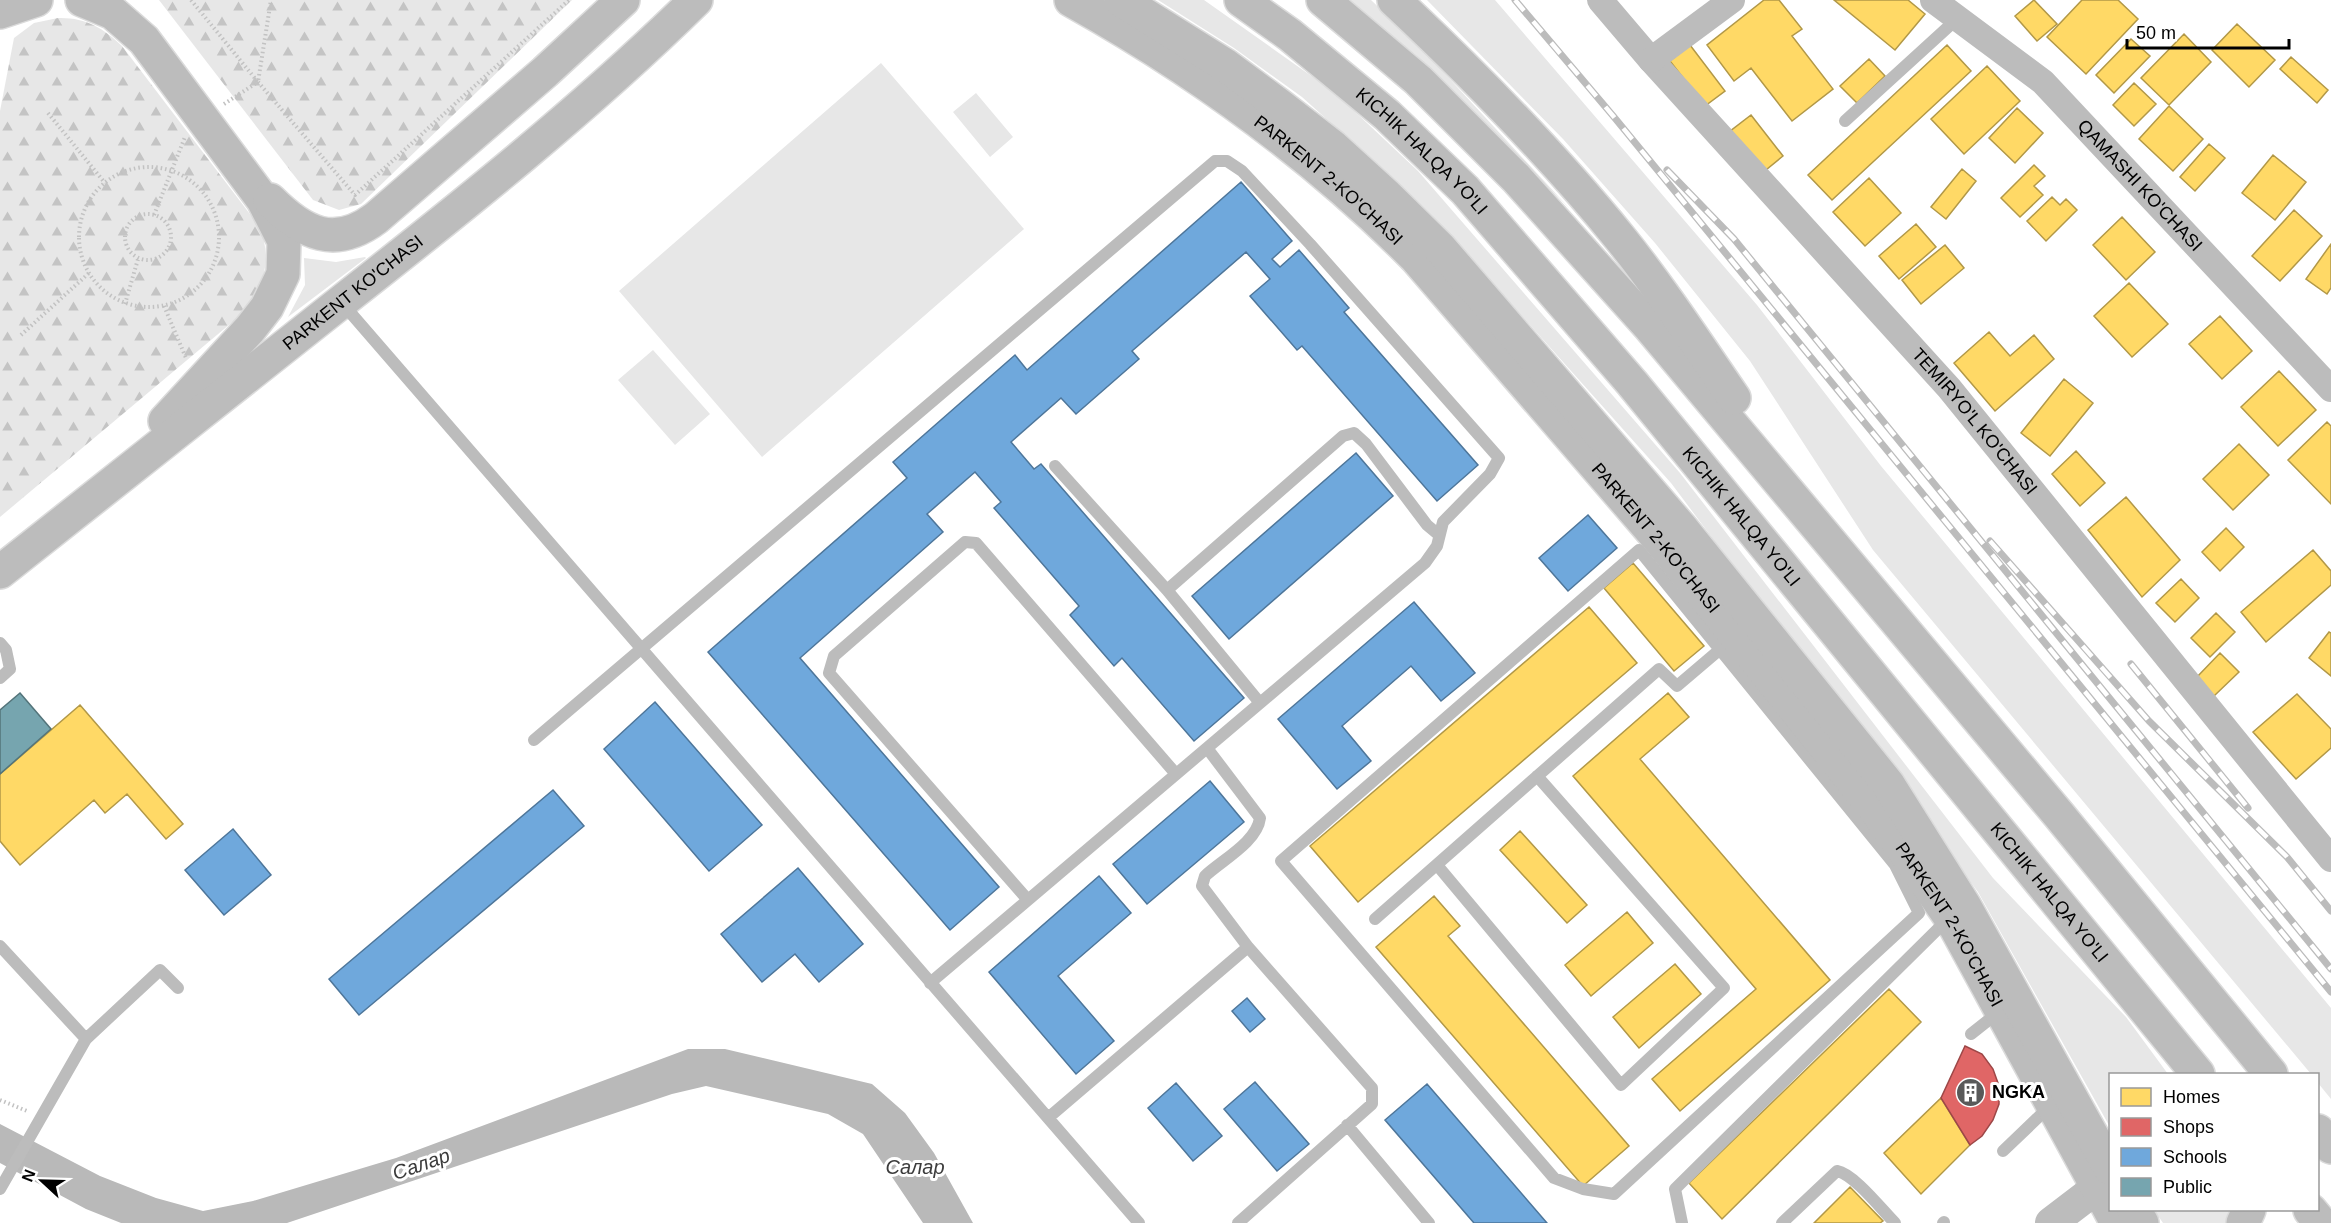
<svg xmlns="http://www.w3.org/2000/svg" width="2331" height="1223" viewBox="0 0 2331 1223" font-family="Helvetica,sans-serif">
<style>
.green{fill:#e7e7e7}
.forest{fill:url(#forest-firs)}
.water{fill:#b9b9b9}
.homes{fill:#ffd966;stroke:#b29847;stroke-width:1.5}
.shops{fill:#e06666;stroke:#9d4747;stroke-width:1.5}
.schools{fill:#6fa8dc;stroke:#4e769a;stroke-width:1.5}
.public{fill:#76a5af;stroke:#53747a;stroke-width:1.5}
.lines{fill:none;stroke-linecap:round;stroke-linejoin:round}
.primary-casing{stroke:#dbdbdb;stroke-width:36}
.trunk-casing{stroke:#dbdbdb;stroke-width:36}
.path{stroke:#c2c2c2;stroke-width:4;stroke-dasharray:1.5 3;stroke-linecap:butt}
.service{stroke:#bcbcbc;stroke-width:12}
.minor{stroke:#bcbcbc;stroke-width:26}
.tertiary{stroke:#bcbcbc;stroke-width:32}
.primary{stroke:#bcbcbc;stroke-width:33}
.trunk{stroke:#bcbcbc;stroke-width:33}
.rail-casing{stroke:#bcbcbc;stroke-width:7}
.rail{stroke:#fff;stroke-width:4.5;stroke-dasharray:14;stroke-linecap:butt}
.labels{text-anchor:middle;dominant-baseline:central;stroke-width:6;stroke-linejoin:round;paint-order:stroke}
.street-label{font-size:18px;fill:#000;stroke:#fff}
.poi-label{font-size:18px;font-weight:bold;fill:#000;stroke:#fff;text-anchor:start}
.water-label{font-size:20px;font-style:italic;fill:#3c3c3c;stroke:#fff}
</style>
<defs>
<pattern id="forest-firs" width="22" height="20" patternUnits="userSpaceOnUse" patternTransform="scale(1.5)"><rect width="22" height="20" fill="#e7e7e7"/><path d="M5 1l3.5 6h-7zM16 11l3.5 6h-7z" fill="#c4c4c4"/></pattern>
</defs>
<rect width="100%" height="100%" fill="#fff"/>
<path class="green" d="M1158,0H1204L1334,92L1418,171L1680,473L1993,878L2126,1017L2168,1074H2110V1127L1978,892L1671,483L1463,250L1362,151L1302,97L1234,48Z
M1348,0H1371L1423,50L1570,209L1416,55Z
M1427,0H1495L1757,305L1881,466L2331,1008V1099L2318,1083V1074H2311L1873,550L1750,361L1655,243L1563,139Z
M881,63L1024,229L762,457L619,291Z
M976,93L1013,137L990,157L953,112Z
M365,257L366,258L288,317L305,285L304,258L336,262Z
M653,350L710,414L675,445L618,380Z
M2154,1210H2241L2234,1223H2163Z"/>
<path class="forest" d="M159,0H572L361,204L339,210L313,200Z
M58,18C84,17 104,28 122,46L259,226C274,260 263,294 236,319L0,517V111L14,38L34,23Z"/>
<path class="water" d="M688,1049H725L872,1084L905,1113L934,1153L973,1223H923L863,1134L828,1114L706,1086L672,1094L287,1223H121L86,1209L0,1163V1124L100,1176L156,1198L203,1211L253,1201L396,1158Z"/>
<path class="homes" d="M1764,0H1779L1802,29L1792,36L1833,89L1792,121L1751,68L1734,81L1707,45Z
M1834,0H1908L1925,14L1895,50Z
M2034,0L2057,24L2037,41L2015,16Z
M2082,0H2118L2138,19L2086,74L2047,37Z
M2237,24L2275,60L2249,87L2212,50Z
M2184,34L2211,62L2169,105L2141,78Z
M2131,39L2150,56L2114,93L2096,75Z
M1690,45L1725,91L1705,106L1670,61Z
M1947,45L1971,71L1832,200L1808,175Z
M2291,57L2328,90L2317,103L2280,69Z
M1869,59L1885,76L1857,103L1840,86Z
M1987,66L2020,101L1964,154L1931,119Z
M2134,83L2156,104L2134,126L2113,105Z
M2169,106L2203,139L2173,171L2139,139Z
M2017,108L2043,133L2015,163L1989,138Z
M1751,115L1783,156L1761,174L1729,132Z
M2209,144L2225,158L2195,191L2180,177Z
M2273,155L2306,182L2275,220L2242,193Z
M2034,165L2045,176L2034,186L2043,195L2020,217L2001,198Z
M1962,169L1976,181L1946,219L1931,207Z
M1869,178L1901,213L1865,246L1833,212Z
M2052,197L2060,205L2066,199L2077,210L2046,241L2027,221Z
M2294,210L2322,236L2280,281L2252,256Z
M2122,217L2155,252L2126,280L2093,245Z
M1916,224L1936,247L1899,279L1879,256Z
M2331,244V288L2327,294L2306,279Z
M1945,245L1964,268L1921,304L1902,280Z
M2129,283L2168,324L2132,357L2094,316Z
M2220,316L2252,351L2222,379L2189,344Z
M1989,332L2010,356L2034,335L2054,359L1995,411L1954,363Z
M2279,371L2316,410L2278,446L2241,407Z
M2064,379L2093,403L2050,456L2021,433Z
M2327,422L2331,426V504L2288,460Z
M2239,444L2269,475L2233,510L2203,479Z
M2076,451L2105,483L2080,506L2052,474Z
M2126,497L2180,560L2142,597L2088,530Z
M2226,528L2244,547L2220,571L2202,552Z
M2313,550L2331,571V585L2266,642L2241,612Z
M1633,563L1704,646L1674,671L1604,588Z
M2181,579L2199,598L2175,622L2156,603Z
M1589,607L1637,663L1358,902L1310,846Z
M2216,613L2235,632L2210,657L2191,638Z
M2329,632L2331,633V676L2309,658Z
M2220,653L2239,672L2214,696L2196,678Z
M1668,693L1689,717L1640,759L1830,980L1680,1111L1652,1079L1756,989L1573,776Z
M2297,694L2331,729V748L2296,779L2253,732Z
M80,705L183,824L166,839L127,794L105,813L94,800L20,865L0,841V774Z
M1520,831L1587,905L1567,923L1500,850Z
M1434,896L1460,926L1448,936L1629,1146L1583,1186L1376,947Z
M1627,912L1653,943L1591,996L1565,965Z
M1675,964L1701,994L1639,1048L1613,1017Z
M1889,989L1921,1022L1722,1219L1689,1183Z
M1941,1098L1970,1145L1921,1194L1884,1153Z
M1850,1187L1883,1221L1880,1223H1814Z"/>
<path class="shops" d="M1965,1046L1982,1054L1993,1069L1999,1086V1104L1993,1120L1982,1136L1970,1145L1941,1098Z"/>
<path class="schools" d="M1241,182L1292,241L1272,259L1280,267L1299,250L1349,308L1344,312L1478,465L1437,501L1302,346L1297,350L1250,296L1270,279L1246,252L1132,351L1139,359L1076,414L1061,398L1011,442L1034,469L1041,464L1244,698L1194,741L1122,658L1114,666L1070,615L1079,606L994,508L1001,502L975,472L927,514L943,532L800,658L999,887L950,930L708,652L907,478L893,462L1015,355L1027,370Z
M1356,453L1393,496L1229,639L1192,596Z
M1588,515L1617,548L1568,591L1539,558Z
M1414,602L1475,673L1441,701L1411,666L1342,726L1371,761L1337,789L1278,719Z
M655,702L762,825L709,871L604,749Z
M1210,781L1244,822L1147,904L1113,864Z
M553,790L584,826L359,1015L329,979Z
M233,829L271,875L224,915L185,870Z
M798,868L863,944L819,982L795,954L762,982L721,934Z
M1099,876L1131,913L1058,976L1114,1041L1076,1074L989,972Z
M1247,998L1265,1019L1250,1032L1232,1011Z
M1255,1082L1309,1144L1277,1171L1224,1109Z
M1176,1083L1222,1136L1193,1161L1148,1108Z
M1427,1084L1547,1223H1474L1385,1120Z"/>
<path class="public" d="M20,693L51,729L0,774V710Z"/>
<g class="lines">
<defs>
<g id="primary">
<path d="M82,0L113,13L144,40L263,200L284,241L283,274L267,307L250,329L165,421"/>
<path id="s3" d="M1071,0C1198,71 1313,154 1416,258L1657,537L1875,809L1950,917L2117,1223"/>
<path d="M0,12L36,0"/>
<path d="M270,200C304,234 335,249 376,218L545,72L623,0"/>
<path id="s4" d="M0,572C114,482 227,392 341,302C463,206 585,109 696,0"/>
</g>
<g id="trunk">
<path d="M1121,0L1225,65L1279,105L1332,146L1387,196L1440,248L1683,530L1888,784L1964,905L2110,1168"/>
<path id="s5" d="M1241,0L1290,35L1387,115L1465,190L1632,383L2198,1074"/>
<path d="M1323,0L1418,80L1516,178L1649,326L2059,815L2271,1074"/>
<path d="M1394,0C1474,75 1551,153 1620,238C1661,289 1697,344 1734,398"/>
<path d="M2318,1131L2331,1147"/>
<path d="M2134,1210L2142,1223"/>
<path d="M2310,1210L2321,1223"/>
<path d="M2243,1223L2249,1210"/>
</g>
</defs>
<use href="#primary" class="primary-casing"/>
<use href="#trunk" class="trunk-casing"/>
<path class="path" d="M191,0L258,82L271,0
M224,104L258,82L355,195L569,0
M48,113L105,183
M79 237a70 70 0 1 1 140 0a70 70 0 1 1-140 0Z
M125 237a23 23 0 1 1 46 0a23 23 0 1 1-46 0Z
M154,215L185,137
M125,304L138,259
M164,306L186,358
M21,335L89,273
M0,1100L27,1111"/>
<path class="service" d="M1845,121L1958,18
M342,303L1139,1223
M1055,466L1167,590
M1639,550L1895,865L1919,913L1614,1194L1583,1189L1554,1178L1281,861Z
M0,643L6,650L10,669L0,678
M1260,703L1167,590L1343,436L1354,433L1366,444L1427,525L1439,535
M534,740L1215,161H1227L1242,171L1310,244L1499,458L1490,474L1443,522L1437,546L1425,563L930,983
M1437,865L1621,1085L1724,988L1537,776
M1028,900L829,673L834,656L965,542L976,543L1176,774
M1375,919L1659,669L1677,686L1724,646
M0,946L86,1039L0,1189
M1971,1034L2000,1011
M86,1039L160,970L178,988
M1048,1118L1248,947L1202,886L1205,876C1222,860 1257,842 1260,818L1207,748
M1347,1125L1429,1223
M2003,1151L2050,1106
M1238,1223L1372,1104V1088L1248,947
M1682,1223L1675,1189L1948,919
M1782,1223L1837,1171C1854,1174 1882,1210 1895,1223
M1943,1223L1944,1222"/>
<g class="minor">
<path id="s1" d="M1600,0L1651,60L1949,388L2331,859"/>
<path id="s2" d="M1933,0L2043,82L2331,389"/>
<path d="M1651,60L1732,0"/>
</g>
<path class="tertiary" d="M2051,1223L2110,1178"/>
<use href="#primary" class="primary"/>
<use href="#trunk" class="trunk"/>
<defs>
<path id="rail" d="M1515,0L1614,117L2331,992
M1667,170L1734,239L2331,969
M1990,541L2149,721L2287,857L2331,911
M2131,664L2248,808"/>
</defs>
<use href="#rail" class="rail-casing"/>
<use href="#rail" class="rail"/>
</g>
<defs>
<symbol id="building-disc" viewBox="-11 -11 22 22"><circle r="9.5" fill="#595959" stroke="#fff"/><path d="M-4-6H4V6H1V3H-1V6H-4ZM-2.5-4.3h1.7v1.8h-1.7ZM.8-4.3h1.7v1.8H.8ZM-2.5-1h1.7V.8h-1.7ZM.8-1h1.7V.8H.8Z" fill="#fff"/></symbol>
</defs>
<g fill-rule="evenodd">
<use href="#building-disc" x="1954" y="1076" width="33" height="33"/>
</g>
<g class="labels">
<g class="street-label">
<text stroke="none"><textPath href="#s5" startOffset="236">KICHIK HALQA YO'LI</textPath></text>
<text stroke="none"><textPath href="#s3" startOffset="315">PARKENT 2-KO'CHASI</textPath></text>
<text stroke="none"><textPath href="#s2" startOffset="279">QAMASHI KO'CHASI</textPath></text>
<text stroke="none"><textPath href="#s4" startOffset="450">PARKENT KO'CHASI</textPath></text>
<text stroke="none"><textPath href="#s1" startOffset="564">TEMIRYO'L KO'CHASI</textPath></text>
<text stroke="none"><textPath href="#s5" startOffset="722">KICHIK HALQA YO'LI</textPath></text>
<text stroke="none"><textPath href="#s3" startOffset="801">PARKENT 2-KO'CHASI</textPath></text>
<text stroke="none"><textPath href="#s5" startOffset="1208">KICHIK HALQA YO'LI</textPath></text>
<text stroke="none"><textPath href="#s3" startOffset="1287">PARKENT 2-KO'CHASI</textPath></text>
</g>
<g class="poi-label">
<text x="1992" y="1092">NGKA</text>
</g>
<g class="water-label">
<text transform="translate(421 1164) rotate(-19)">Салар</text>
<text x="915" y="1167">Салар</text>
</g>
</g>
<rect x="2109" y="1073" width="210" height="138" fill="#ffffff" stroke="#999999" stroke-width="1.5"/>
<rect x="2121" y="1088" width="30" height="18" fill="#ffd966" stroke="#999999" stroke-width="1.5"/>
<text x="2163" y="1103" font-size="18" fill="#000000">Homes</text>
<rect x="2121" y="1118" width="30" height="18" fill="#e06666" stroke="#999999" stroke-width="1.5"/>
<text x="2163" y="1133" font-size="18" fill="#000000">Shops</text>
<rect x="2121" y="1148" width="30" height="18" fill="#6fa8dc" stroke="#999999" stroke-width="1.5"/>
<text x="2163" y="1163" font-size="18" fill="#000000">Schools</text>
<rect x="2121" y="1178" width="30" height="18" fill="#76a5af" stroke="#999999" stroke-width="1.5"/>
<text x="2163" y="1193" font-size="18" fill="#000000">Public</text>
<g transform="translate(42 1181) rotate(292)" stroke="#ffffff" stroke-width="4.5" paint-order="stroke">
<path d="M0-4.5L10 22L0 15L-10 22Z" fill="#000000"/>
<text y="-9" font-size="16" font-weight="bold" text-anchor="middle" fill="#000000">N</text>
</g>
<path d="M2127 39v9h162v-9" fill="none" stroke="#000000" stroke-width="3"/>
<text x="2136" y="39" font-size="18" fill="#000000" stroke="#ffffff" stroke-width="4.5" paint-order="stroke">50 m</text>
</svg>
